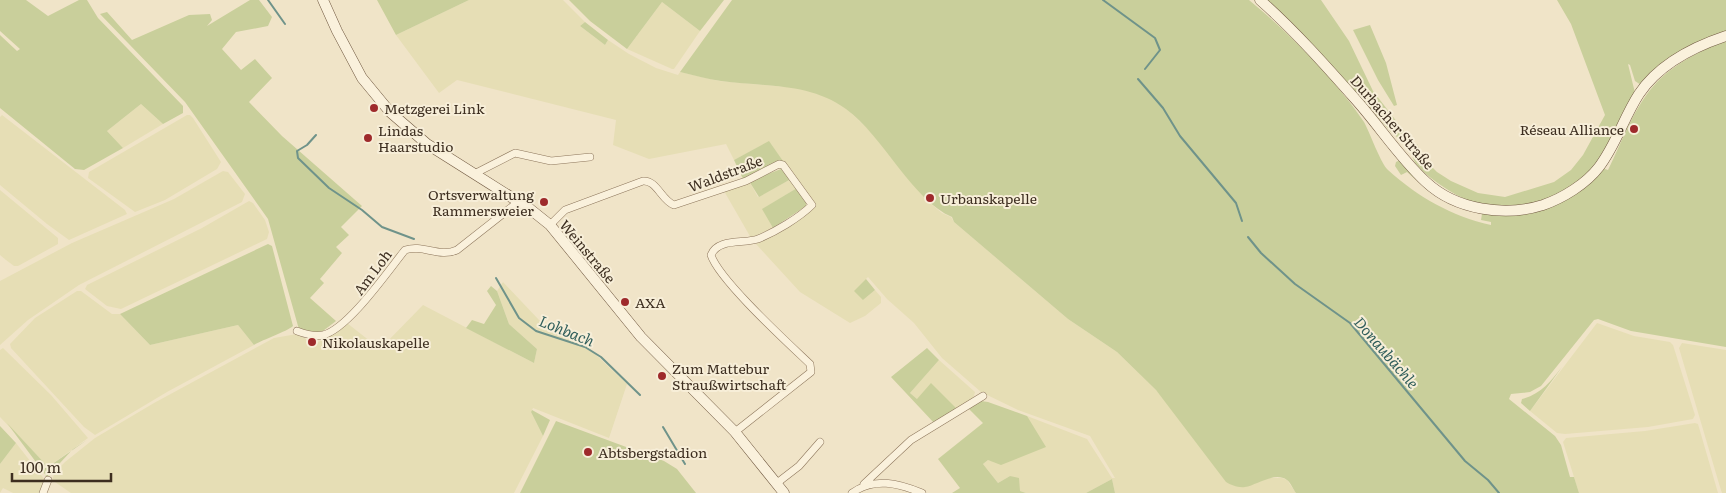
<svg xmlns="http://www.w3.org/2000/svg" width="1726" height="493" viewBox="0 0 1726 493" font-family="Literata,serif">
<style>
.farmland{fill:#e6deb5}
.green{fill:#c9cf9b}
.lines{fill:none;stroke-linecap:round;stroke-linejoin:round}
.stream{stroke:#6f938a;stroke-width:2}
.street-casing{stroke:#8d765c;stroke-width:8}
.secondary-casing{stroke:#6f573f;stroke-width:11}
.street{stroke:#faf1dc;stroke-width:7}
.secondary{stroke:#faf1dc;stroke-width:10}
.poi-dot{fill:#9e2a2b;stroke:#f7eed8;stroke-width:2}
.labels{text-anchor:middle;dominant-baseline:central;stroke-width:4;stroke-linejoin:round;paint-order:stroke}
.poi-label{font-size:14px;fill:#3d2e20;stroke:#f7eed8;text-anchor:start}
.street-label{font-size:14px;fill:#3d2e20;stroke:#f7eed8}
.water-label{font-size:15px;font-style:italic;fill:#2f5d5a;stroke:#f7eed8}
</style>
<rect width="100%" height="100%" fill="#f0e4c8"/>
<path class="farmland" d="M469,0H563L585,22L580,26L605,45L608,40L629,54L656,68L678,75L680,72L719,81L798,88L817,92L833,100L847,109L871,132L931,204L942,213L951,217L954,222L1068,319L1117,352L1156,390L1244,487L1268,478H1282L1287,480L1296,493H1115L1112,479L1086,493H1026L1020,491L1010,476L998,483L983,464L988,460L997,462L1027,416L1087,439L1112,478H1115L1090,436L1018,410L981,392L942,358L914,323L887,299L868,277L866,279L863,300L875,290L881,297V303L865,316L850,323L800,292L756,244L815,205L769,142L734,160L726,144L649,159L613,145L616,120L457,80L439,93L396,35Z
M662,2L700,31L674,69H672L627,49Z
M141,104L163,124L123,148L107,131Z
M2,115L125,210L127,214L69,240L47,224L0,185V117Z
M187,115H190L193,118L221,162L217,169L165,200L135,212L88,178L89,172Z
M223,171L228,172L245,194L242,202L79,285L28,320L0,345V281L72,243L174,199Z
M791,179L797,188L763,209L773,228L751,238L724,191L749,181L758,197Z
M0,190L58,238V244L18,266H14L6,260L0,255Z
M249,201L253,203L265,220L269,232L267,239L121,309L107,306L85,289L87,285L202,228Z
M503,282L539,320L575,335L627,384L609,438L533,408L531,412L543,436L514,493H71L52,480L55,472L65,462L95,438L154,403L274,338L297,334L305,338L311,347L347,323L380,349L423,305L534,363L537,349L509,324L497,291Z
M77,291H81L112,314H120L150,345L238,325L254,345L167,392L95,435L84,427L11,348L10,344L35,318Z
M1597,323L1634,336L1670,342L1673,345L1695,415L1693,419L1648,427L1565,434L1557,433L1530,411Z
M1682,343L1726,350V493H1722L1720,487L1679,348Z
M3,348L51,395L88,438L48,467L0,417V350Z
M939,360L975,392L973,399L958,410L917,399L910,393Z
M1695,423L1698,424L1718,493H1579L1563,442L1566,438L1645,431Z
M16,443L45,480L40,493H13L3,488L0,493V464Z"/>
<path class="green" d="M0,0H26L48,16L79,0H87L98,18L183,106V113L163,124L141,104L107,131L123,148L84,170L75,169L0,108V35L17,51L20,49L0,31Z
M250,0H259L272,17L268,26L236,32L222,49L241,70L255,59L272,78L249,102L282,136L362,206L341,227L349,235L336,247L342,253L320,279L324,283L310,298L336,321L319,334L301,332L298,326L268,219L185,102L100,14L107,12L132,40L189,15L210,14L212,20L207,26Z
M377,0H469L396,35Z
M569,0H724L700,31L662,2L627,49L590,21Z
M732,0H1249C1288,32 1336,80 1364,122C1370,133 1381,164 1388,170C1418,197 1451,216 1491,225V222L1481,220L1482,214C1453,205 1430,193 1407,172L1401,175L1395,166L1396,162L1400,160L1449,200L1534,211L1602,168L1608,170C1622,142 1634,106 1657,82C1674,64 1703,49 1726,41V347L1631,331L1598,319L1594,320L1541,386L1530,392L1511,394L1509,399L1555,436L1561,445L1570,477H1574L1579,493H1296C1293,489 1291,483 1287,480C1275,471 1257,485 1245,487C1238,488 1231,485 1226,482L1156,390L1117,352L1068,319L954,222L952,217C913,201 883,136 846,109C809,82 764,87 721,81C707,79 694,75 680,72Z
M1267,0H1321L1349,41L1373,91L1404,131L1403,138L1399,139L1390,131C1351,86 1312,41 1267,0Z
M1557,0H1726V32L1641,85L1635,81L1630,65L1628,64L1635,93C1620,122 1607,159 1581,180C1562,195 1535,206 1511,206C1497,207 1482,206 1469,201C1456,196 1417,172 1413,158C1411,153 1414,148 1417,144L1426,161L1437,172L1451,181L1478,193L1505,197L1554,182L1571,170L1583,155L1605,115L1571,24Z
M585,22L608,40L605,45L580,26Z
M1370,25L1386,63L1397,105L1394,106L1378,80L1353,30Z
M769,141L783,161L743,179L734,160Z
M781,169L791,179L759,197L749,181Z
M797,188L806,202V206L773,228L762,209Z
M268,244L272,246L293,326C286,332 264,339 254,345L238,325L150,345L120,314Z
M866,279L875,290L863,300L854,291Z
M491,286L497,291L509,324L537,349L534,363L466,328L472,320L484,324L496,305L487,291Z
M927,348L939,360L910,393L917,399L931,383L958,410L935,424L891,377Z
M1562,367L1530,411L1521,403L1522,399C1541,394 1550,382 1562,367Z
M981,401L988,402L1027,416L1046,447L1001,465L988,460L983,464L998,483L1010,476L1019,478L1020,491L1026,493H952L960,488L938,459L983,423L968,408Z
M532,410L550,420L543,436L531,412Z
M556,421L664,461L677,469L696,493H520Z
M7,423L48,467L87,440L73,449L47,477Z
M0,426L16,443L0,464Z
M1112,479L1115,493H1086Z"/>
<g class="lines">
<path class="stream" d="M268,0L285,24
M1103,0L1155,38L1160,50L1145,69
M1138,79L1163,108L1180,136L1236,203L1242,221
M316,135L307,145L297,151L298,158L329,188L362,210L382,227L414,239
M1248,237L1261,253L1295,284L1350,323L1465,461L1488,480L1499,493
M496,278L519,318L536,331L585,347L601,357L640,395
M663,427L685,464"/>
<defs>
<path id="street" d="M474,174L515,153L551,161L590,157
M550,225L565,210L643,181C657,180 661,200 674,205L746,181L779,164L783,165L812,205C799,218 775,232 758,239C743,244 718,238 711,255C719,280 788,343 810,364L811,372L735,432
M297,331C305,334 314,337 323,335C348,329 388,271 405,250C423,244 439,258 457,250L518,202
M777,483L799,466L820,442
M864,484L911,440L983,396
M43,493L48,480
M852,493C874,477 898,483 922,493"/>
<path id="secondary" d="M323,0L337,31L362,78L390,112L427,144L530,209L550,225L641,337L735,432L784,493
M1260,0C1295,31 1326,66 1357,101C1380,127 1400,158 1426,182C1456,210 1505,217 1543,205C1563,198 1586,184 1599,167C1616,145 1624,117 1639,94C1659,64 1693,47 1726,36"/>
</defs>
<use href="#street" class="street-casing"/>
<use href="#secondary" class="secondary-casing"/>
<use href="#street" class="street"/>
<use href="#secondary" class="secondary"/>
</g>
<g class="poi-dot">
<circle cx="374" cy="108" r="5"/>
<circle cx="1634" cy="129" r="5"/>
<circle cx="368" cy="138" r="5"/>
<circle cx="930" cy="198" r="5"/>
<circle cx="544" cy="202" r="5"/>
<circle cx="625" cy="302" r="5"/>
<circle cx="312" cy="342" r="5"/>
<circle cx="662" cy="376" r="5"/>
<circle cx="588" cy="452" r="5"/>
</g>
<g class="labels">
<g class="poi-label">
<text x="384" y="108">Metzgerei Link</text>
<text x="1624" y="129" text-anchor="end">Réseau Alliance</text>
<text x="378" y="130">Lindas<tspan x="378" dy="16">Haarstudio</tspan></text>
<text x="534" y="194" text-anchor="end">Ortsverwaltung<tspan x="534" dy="16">Rammersweier</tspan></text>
<text x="940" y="198">Urbanskapelle</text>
<text x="635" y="302">AXA</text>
<text x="322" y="342">Nikolauskapelle</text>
<text x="672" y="368">Zum Mattebur<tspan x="672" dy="16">Straußwirtschaft</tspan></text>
<text x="598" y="452">Abtsbergstadion</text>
</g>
<g class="street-label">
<text transform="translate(1393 122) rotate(49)">Durbacher Straße</text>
<text transform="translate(725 173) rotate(-21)">Waldstraße</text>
<text transform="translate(588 251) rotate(50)">Weinstraße</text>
<text transform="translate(372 272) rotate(-53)">Am Loh</text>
</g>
<g class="water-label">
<text transform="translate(567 330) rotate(22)">Lohbach</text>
<text transform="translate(1387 352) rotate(49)">Donaubächle</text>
</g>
</g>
<path d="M12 473v8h99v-8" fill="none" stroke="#3d2e20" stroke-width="2.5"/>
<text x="20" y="473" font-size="15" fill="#3d2e20" stroke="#f7eed8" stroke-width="4" paint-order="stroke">100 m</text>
</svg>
